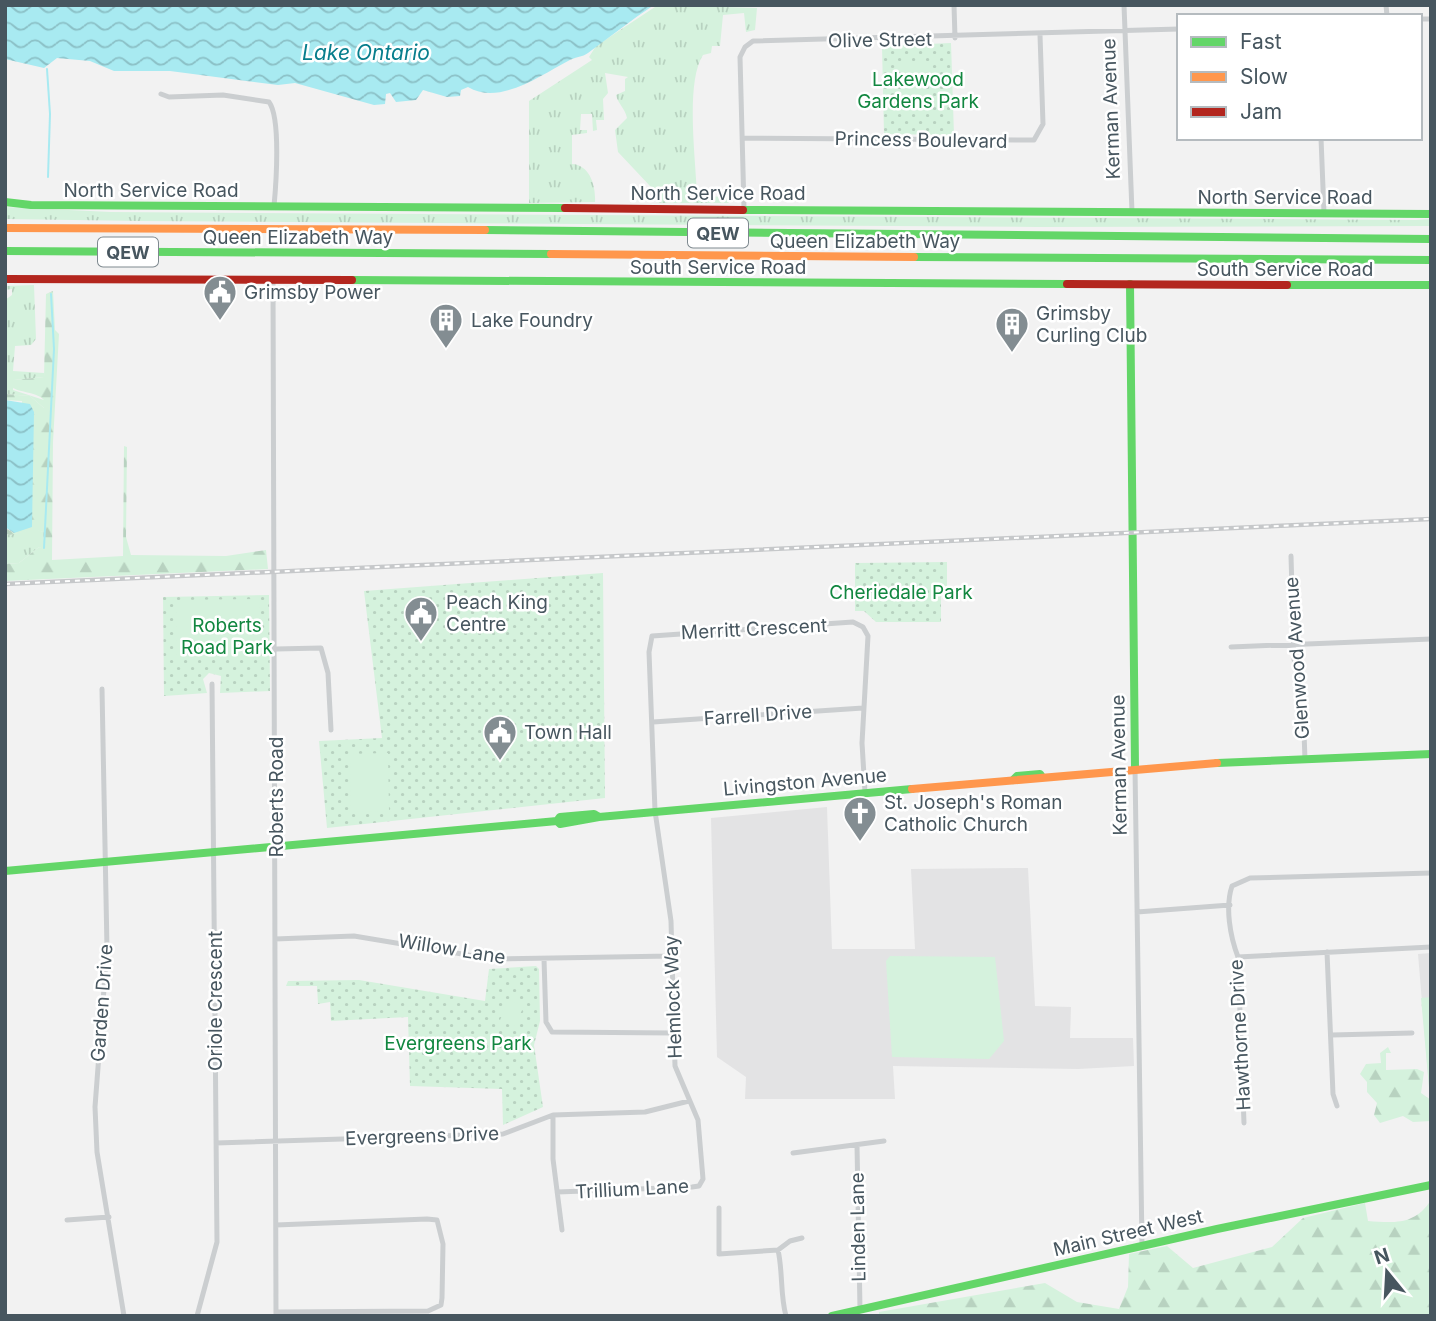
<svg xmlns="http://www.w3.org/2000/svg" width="1436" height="1321" viewBox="0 0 1436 1321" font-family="Inter,sans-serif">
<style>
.education{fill:#e3e3e4}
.grass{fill:url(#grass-tufts)}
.forest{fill:url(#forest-firs)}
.park{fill:url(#park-dots)}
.pitch{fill:#d5f2dd}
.water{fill:url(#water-waves)}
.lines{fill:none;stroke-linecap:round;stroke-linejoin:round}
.stream{stroke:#a8eaf1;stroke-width:2}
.street{stroke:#cbced0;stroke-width:5}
.fast{stroke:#63d668;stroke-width:8}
.slow{stroke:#ff974d;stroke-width:8}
.jam{stroke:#b3261e;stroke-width:8}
.rail-casing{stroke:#c6c8ca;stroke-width:4.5}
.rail{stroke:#fff;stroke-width:2;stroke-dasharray:5;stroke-linecap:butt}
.labels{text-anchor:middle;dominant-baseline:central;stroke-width:5;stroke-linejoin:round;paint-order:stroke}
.shield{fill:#fff;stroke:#7e898f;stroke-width:2}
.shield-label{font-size:18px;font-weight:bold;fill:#47565f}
.street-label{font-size:19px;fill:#47565f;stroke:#fff}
.park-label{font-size:19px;fill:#128740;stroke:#fff}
.poi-label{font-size:19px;fill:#47565f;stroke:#fff;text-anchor:start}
.water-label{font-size:21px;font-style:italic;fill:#077e8d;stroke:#fff}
</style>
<defs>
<pattern id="grass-tufts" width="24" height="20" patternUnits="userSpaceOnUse" patternTransform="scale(1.75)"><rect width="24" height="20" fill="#d5f2dd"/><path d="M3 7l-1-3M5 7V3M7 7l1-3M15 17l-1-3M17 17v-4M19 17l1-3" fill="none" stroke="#b8d2c0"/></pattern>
<pattern id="forest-firs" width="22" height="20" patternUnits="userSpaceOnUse" patternTransform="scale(1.75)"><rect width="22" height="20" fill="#d5f2dd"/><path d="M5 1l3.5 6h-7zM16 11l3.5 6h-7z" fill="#b8d2c0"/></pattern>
<pattern id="park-dots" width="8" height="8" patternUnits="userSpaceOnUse" patternTransform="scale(1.75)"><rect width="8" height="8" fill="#d5f2dd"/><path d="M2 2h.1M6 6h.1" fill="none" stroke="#b8d2c0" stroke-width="1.8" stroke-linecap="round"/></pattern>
<pattern id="water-waves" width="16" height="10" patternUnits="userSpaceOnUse" patternTransform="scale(1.75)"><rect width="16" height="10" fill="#a8eaf1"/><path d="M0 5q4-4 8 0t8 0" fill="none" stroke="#8bc0c6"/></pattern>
</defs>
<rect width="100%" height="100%" fill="#f2f2f2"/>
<path class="education" d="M827,807L832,949H915L911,869L1028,868L1035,1006L1071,1007L1070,1038H1133L1134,1066L1078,1069L893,1066L895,1099H745L746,1077L717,1057L711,818Z
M1431,953V1110L1418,954Z"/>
<path class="grass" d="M658,5L757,8L755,30L746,32L744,13L723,15L720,46H712L711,53L703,55C685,83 696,160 697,196L730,197L729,203H657L650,186L618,152L615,130L627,118C625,108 618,104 616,95L625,91V79L628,77L605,73L608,93L603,99L604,120H596L597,130L593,131L592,114H581L580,130H587V133L572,135V164C590,165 596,186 595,202L529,203V101L592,60L589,57L596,46Z
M5,207L111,212L1416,220L1431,219V226L1037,227L140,221L5,219Z
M34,285L36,339L31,345L15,346L13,371L44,373V377L14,380L13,390L44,400V408L30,396L5,394V300L12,295V289L5,290V286Z
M35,529L43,532L45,550L39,547L19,563L5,564V533L9,535Z
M1431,997V1110L1421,998Z"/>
<path class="forest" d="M53,291L55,330L59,334L53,442L52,560L123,556L124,446L127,447L126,537L131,555L226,556L266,550L268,569L5,581V564L19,563L39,547L45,549L43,532L35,530L9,535L5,533V528L14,533L22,401L5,400V394L30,396L44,408V400C34,390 18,394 9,385L14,380L44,377L46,294Z
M1388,1047L1391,1053H1386V1070L1417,1069L1424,1072L1421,1093L1431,1100V1121L1413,1122L1403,1116L1380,1123L1374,1115L1377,1103L1367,1092V1082L1360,1074L1366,1064L1381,1063L1380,1053Z
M1431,1200V1316H879V1312L1045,1283L1077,1302L1119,1309L1128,1287L1129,1254L1167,1246L1193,1268L1272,1247L1303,1218L1365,1203L1368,1221C1395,1223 1415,1225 1431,1200Z"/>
<path class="park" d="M951,43L954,135L884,134L882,46Z
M947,562V596H941V622H876L864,611H855V563Z
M603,573L605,798L327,828L319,741L382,738L364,591Z
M269,595L270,691L220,693L221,676L209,673L203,679L207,693L164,696L163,597Z
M536,966L539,969L540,1021L534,1045L543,1107L503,1125L502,1089L410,1086L408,1017L331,1021L330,1002L318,1004L317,986H286L288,981L359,980L485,1001L489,969Z"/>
<path class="pitch" d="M904,64H923V102H904Z
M259,599L260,659H177V600Z
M388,753L389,811L351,812L350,754Z
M890,956L995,957L1004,1041L989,1059L892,1057L886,961Z
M509,1000L524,1006L514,1027L500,1020Z"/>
<path class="water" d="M5,5H654C631,20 610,37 588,53C583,57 574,57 568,61C541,75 499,106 468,87L461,90L460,96L447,97L423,90L416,100L396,102L390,93L386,94L385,104L374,105L295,83L278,85L170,71H114L90,61L57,58L44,68L5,59Z
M5,400L30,404L34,412L32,527L14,533L5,527Z"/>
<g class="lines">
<path class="stream" d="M47,69L50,114L48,177
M44,548L54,349L51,294"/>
<path class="street" d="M954,5L955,38
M1124,5L1132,212
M1386,5L1387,16
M1420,19H1431
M161,94L169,97L223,95L269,102C281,118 276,185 274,206
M742,138L1034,140L1043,124L1040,35
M1321,138L1324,213
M744,208L740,57L745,47L753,41L1179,29
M273,279L276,1316
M1291,556L1294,659L1303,704L1305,760
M1231,647L1431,639
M276,649L321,648L328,673L331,730
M102,689L107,949L95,1107L97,1152L124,1316
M653,722L863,708
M1135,768L1142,1246
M1137,912L1230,905
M275,939L354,936L492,959L671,956
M1327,952L1333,1094L1337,1106
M1238,957L1431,947
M544,959L546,1022L552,1032L673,1033
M1332,1035L1412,1033
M553,1115V1159L562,1230
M1244,1123L1238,957C1230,936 1225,907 1232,886L1250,878L1431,873
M216,1143L503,1134L553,1115L645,1112L689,1101
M857,1145L860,1309
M793,1153L884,1141
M557,1192L692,1187L699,1186L703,1179L698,1120L675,1066L671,921L655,811L649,652L652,636L853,622L863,627L868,636L862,743L865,792
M719,1208V1254L778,1250L790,1241L802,1238
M67,1220L109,1217
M778,1250C783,1272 780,1294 786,1316
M276,1312L428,1311L441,1305L442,1298L443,1244L437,1220L427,1219L276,1225
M197,1316L217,1242L212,684"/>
<path class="fast" d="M5,202L31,205L565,208
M743,210L1431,214
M485,230L1431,239
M5,251L551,254
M914,257L1431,260
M352,280L1067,284
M1130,284L1135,768
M1287,285H1431
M1217,763L1431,754
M1013,780L1017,776L1040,774L1042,777
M557,821L560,824L599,817
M5,871L557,821L560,817L594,814L599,817L912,789
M832,1316L1217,1229L1431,1185"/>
<path class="slow" d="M5,228L485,230
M551,254L914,257
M912,789L1217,763"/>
<path class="jam" d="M565,208L743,210
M5,279L352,280
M1067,284L1287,285"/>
<defs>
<path id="rail" d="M5,584L1431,519"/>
</defs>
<use href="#rail" class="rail-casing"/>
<use href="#rail" class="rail"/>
</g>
<defs>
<symbol id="civic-pin" viewBox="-11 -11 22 30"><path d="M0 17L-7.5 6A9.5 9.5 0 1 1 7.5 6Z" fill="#838d92" stroke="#fff"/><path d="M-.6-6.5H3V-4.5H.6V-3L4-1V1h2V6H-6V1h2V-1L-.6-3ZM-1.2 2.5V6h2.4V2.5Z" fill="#fff"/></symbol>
<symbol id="building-pin" viewBox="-11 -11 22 30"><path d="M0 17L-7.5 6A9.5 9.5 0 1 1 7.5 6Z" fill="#838d92" stroke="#fff"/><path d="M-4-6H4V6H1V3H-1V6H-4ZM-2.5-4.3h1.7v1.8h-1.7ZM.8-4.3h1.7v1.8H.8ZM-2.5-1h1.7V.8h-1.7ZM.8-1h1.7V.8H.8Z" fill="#fff"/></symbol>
<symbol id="church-pin" viewBox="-11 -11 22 30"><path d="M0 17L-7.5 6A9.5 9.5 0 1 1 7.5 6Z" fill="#838d92" stroke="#fff"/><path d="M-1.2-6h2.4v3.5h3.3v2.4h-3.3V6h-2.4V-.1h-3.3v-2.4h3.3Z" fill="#fff"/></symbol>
</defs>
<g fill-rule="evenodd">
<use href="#civic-pin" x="201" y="273" width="38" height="52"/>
<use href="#building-pin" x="427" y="301" width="38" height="52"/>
<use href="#building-pin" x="993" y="305" width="38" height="52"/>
<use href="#civic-pin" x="402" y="594" width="38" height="52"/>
<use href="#civic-pin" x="481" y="713" width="38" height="52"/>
<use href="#church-pin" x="841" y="794" width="38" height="52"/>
</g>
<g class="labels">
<g class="shield">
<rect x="688" y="218.5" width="60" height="29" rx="5"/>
<rect x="98" y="237.5" width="60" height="29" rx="5"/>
</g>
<g class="shield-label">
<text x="718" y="233">QEW</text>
<text x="128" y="252">QEW</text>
</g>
<g class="street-label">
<text transform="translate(880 40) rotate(-1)">Olive Street</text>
<text transform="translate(1111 109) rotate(-92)">Kerman Avenue</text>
<text transform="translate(921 140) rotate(1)">Princess Boulevard</text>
<text x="151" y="190">North Service Road</text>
<text x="718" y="193">North Service Road</text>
<text x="1285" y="197">North Service Road</text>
<text x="298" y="237">Queen Elizabeth Way</text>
<text x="865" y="241">Queen Elizabeth Way</text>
<text x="718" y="267">South Service Road</text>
<text x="1285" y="269">South Service Road</text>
<text transform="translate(754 629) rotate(-3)">Merritt Crescent</text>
<text transform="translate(1297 658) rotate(-94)">Glenwood Avenue</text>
<text transform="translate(758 715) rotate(-4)">Farrell Drive</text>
<text transform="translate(1119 765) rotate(-91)">Kerman Avenue</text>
<text transform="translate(805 782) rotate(-5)">Livingston Avenue</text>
<text transform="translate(276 797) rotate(-90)">Roberts Road</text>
<text transform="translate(452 949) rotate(9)">Willow Lane</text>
<text transform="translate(673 997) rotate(-92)">Hemlock Way</text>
<text transform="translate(215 1001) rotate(-90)">Oriole Crescent</text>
<text transform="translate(102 1003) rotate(-86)">Garden Drive</text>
<text transform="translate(1240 1035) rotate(-93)">Hawthorne Drive</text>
<text transform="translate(422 1136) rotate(-2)">Evergreens Drive</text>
<text transform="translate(632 1189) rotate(-3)">Trillium Lane</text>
<text transform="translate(858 1227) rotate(-91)">Linden Lane</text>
<text transform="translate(1128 1233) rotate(-13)">Main Street West</text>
</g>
<g class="park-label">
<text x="918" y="79">Lakewood<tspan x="918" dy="22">Gardens Park</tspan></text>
<text x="901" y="592">Cheriedale Park</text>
<text x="227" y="625">Roberts<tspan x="227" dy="22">Road Park</tspan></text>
<text x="458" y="1043">Evergreens Park</text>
</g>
<g class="poi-label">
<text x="244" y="292">Grimsby Power</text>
<text x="1036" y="313">Grimsby<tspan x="1036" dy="22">Curling Club</tspan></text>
<text x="471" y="320">Lake Foundry</text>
<text x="446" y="602">Peach King<tspan x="446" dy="22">Centre</tspan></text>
<text x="524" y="732">Town Hall</text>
<text x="884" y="802">St. Joseph's Roman<tspan x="884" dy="22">Catholic Church</tspan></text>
</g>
<g class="water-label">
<text x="366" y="52">Lake Ontario</text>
</g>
</g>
<rect width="1436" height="1321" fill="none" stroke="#47565f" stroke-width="14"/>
<rect x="1177" y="14" width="245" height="126" fill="#ffffff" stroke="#b5bbbf" stroke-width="2"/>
<rect x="1191" y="37" width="35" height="10" fill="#63d668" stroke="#b5bbbf" stroke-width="2"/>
<text x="1240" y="49" font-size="21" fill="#47565f">Fast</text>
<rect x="1191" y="72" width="35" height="10" fill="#ff974d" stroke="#b5bbbf" stroke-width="2"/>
<text x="1240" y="84" font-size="21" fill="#47565f">Slow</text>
<rect x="1191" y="107" width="35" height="10" fill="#b3261e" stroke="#b5bbbf" stroke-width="2"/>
<text x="1240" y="119" font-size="21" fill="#47565f">Jam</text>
<g transform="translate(1387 1272) rotate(342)" stroke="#ffffff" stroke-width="5" paint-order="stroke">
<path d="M0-5L12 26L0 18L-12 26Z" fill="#47565f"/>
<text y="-10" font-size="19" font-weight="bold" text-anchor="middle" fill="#47565f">N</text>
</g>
</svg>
